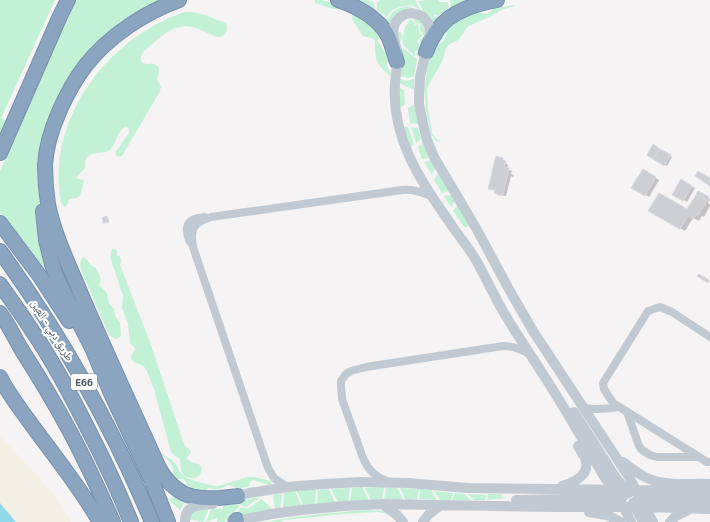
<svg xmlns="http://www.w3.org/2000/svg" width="710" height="522" viewBox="0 0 710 522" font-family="'Exo 2','Noto Naskh Arabic',sans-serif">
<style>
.green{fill:#c3f1d5}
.sand{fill:#f5f0e5}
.water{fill:#90daee}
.shadow{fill:#0003}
.building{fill:#cdcfd5;stroke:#d7d9de}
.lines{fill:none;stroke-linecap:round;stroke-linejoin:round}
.motorway-casing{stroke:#7690ad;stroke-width:16}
.minor{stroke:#c1cad2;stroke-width:8}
.tertiary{stroke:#c1cad2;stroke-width:10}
.motorway{stroke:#8ba5c1;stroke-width:14}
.labels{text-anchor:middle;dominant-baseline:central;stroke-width:4;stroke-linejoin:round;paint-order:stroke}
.shield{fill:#fff;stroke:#808990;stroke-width:1}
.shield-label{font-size:10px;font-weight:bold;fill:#4a5661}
.street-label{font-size:11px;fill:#4a5661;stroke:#fff}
</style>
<rect width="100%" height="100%" fill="#f5f3f3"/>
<path class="green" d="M0,0H55L1,118L6,121L0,134Z
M76,0H168L78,70L40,173L39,198L40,218L47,266L43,268L0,212V171L48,60Z
M315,0H321L336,4L338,9H333L315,3Z
M348,0H368L374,3L375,12L387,19L384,22Z
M380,0H399L403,1L404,0H415L421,10L411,5L400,7L392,10L387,17L377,10V3Z
M426,0H438L440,2H448L449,9L437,16L435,14L431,18L424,12L418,1Z
M450,0H476L435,25L431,19L434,16L438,17L451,10Z
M515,5L512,7L504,9L487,18L469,26L465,30L463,34L458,40L448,45L446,49L442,62L430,82L427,89L428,110L432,133L437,139L440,141L439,142L435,140L431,134L426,111L424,88L429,60L434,44L444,31L443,39L438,41L436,47L437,48L438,44C445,41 447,36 446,29L453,26L459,19L464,17L478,13L487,14L495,8Z
M411,6L412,7C401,10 392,14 390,26L385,24C393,9 395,9 411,6Z
M185,12C200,11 212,18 226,23C228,28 227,37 219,37C215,37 204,31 199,29C175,19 160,38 143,52C140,57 139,64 147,64C152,65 148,63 153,64C162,65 159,74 157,80L161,87L160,91L122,156L118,157L115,153L129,133V129L126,127C118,129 116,144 110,150C103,155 87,150 85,162C85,164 86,166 85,168L76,177L78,179L83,180L84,181L80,196L76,198L69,199L68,203L65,207L63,206C58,196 58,176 59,164C66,95 120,33 185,12Z
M353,15L374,25L377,34L379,37L378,40L379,43L388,56L387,67L391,73L390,76C376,63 375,61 375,41L374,39L363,36L352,19Z
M413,16L415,17L425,25V37L418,57L416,53L421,46L420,40L424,36L420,30V24L415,23Z
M411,18L415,25L418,24L419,31L422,36L418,40L419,48L415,52V56L403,45V38L400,43V46L417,59L414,77L407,78L404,77L398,76L397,31L401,33L403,38L405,27Z
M398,78L406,81L414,79V90L399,83Z
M398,87L404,90L405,105L399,108Z
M414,105L418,124L410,123L408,108Z
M402,126L408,127L414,145L408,148Z
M411,127L418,128L421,139L416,143Z
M423,143L429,158L422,159L418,147Z
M431,161L435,169L432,175L424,162Z
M438,173L449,191L442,193L434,180Z
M451,195L455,202L451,207L444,196Z
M458,205L470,226L464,227L453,211Z
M112,249L117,250V252L116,255L120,256L121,261L120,265L150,342L184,444C186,448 190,448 191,452L189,455L186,458L191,462L199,464L202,469C201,478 190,482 183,474C180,470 181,464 180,459L175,456L171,452L154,389L147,371L143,365C133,363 127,359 135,350V348L130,343L128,324L122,308L123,296L110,257L111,254V251Z
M83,257L85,258L91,265L96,268L101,279L99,285L107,293L109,304L114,309L115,316L120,322L121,336L117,339L113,338L109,335L81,270C80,266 80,260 83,257Z
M161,453H162C166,457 171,459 175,463C178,467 180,473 184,476C188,480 212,486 218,486L248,477H254L271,481V484L269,485L253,480L251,481L248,487L237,488L229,485C221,488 219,491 209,488L200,493C194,492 191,487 186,484V482L183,479H174C173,472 173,465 168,460C165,457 163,457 161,453Z
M362,487L369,500L350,501L352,488Z
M384,487L382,500H371L365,488Z
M350,488L348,501L338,502L331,489Z
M386,488H397L403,499L384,500Z
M400,488L419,489L417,499L406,500Z
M316,489L315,504L303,505L297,491Z
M329,489L335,502L317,504L318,490Z
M420,489L431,490L437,500L419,499Z
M295,491L301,505L283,508L284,492Z
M434,491L453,493L451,500H440Z
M282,493L280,509H275L273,495Z
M455,493L465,494L471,500H452Z
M468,494L487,495L485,500H474Z
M488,494H500L505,498L487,500Z
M177,496L186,500L180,510L168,499Z
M261,497L246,507L235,502Z
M262,499L272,509L227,521L242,507L247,509Z
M233,502L240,506L225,520V522H217V518L206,522L211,509H222L225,504Z
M209,508L203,522L189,519L193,511Z
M367,510L383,511L392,517L384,513L377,512L343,514L285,520L280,522H267C300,515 333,513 367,510Z"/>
<path class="sand" d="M0,436L51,491L71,522H16L0,503Z"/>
<path class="water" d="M0,503L16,522H0Z"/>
<path class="shadow" d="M653,146L672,157L667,166L648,154Z
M502,159L506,161L505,163L508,165L507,169L512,171L511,174L514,175L513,177L511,176L506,196L498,195L495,193V191L489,188Z
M643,170L659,180L649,197L633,187Z
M681,181L695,188L687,202L674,194Z
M699,192L710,199L708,203L710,204V206L704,217L702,216L699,221L693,218L685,231L650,210L688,211Z"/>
<path class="building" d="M653,144L660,149L653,159L647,155Z
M660,149L671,155L664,166L653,159Z
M496,156L503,158L502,161L505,162L504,167L509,168L503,195L494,193L495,190L488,189Z
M643,169L656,177L645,196L631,188Z
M698,171L710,178V186L695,176Z
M681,179L692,186L683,201L672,195Z
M698,191L709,197L707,201L696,195Z
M659,193L687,209L696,195L707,201L698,215L697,214L694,219L688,216L680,229L648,211Z
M107,216L109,222L103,223L102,218Z
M699,274L709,280L708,283L697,276Z"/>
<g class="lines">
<defs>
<path id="motorway" d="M179,0C144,13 109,36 86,65C75,79 66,96 59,112C52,128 46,147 45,165C45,177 46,191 48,204C54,235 69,265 81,294C106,353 133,410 159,468C179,503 203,500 238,496
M338,0C358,7 378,17 388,36C392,44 394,54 397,62
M426,52C429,44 433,36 438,29C451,11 476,4 497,0
M0,153L60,16L68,0
M43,211L46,240L52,264L56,276L61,287L93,350L110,391L152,481L168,522
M0,223L39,275L69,321
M0,251C61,335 112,426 152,522
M0,284C11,300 23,316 33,332C55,364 73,399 90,433C105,462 119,492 131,522
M0,313C9,325 15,339 23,352C39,377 54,402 68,428C85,459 99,490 113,522
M0,377C9,395 22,411 34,428C57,459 81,489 100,522
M235,522L237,520"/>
</defs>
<use href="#motorway" class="motorway-casing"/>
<path class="minor" d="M190,242C183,227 187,218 205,217
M710,337L672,312L660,307L648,311L603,383L604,389L613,403L707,462H710
M585,408C597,410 607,409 619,407
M627,412L639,446L642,450L650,455L657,457H699
M387,481C375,477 368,470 363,458L342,399L341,386V381L346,374L351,371L366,367L503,346C513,346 521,349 529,354
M287,487L274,478L268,468L193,247C190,228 193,223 211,217L402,190C413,189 421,192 431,196"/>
<path class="tertiary" d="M574,412L616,478L629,493
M623,462C631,468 638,474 647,478C667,487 689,483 710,484
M562,486C575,482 591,475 585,458C583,454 580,450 578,446
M232,498L249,493L287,487L324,484L361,482L408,483L468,488L710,491
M516,500L608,498L624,496
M636,501L649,499H710
M633,503L643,522
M382,504L397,515L403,522
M589,512L607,515L620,522
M185,522C185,504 199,505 213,504
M232,522L271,514L301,510L344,506L382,504L553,507H645L710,509
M423,522L429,514L441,505
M631,522L615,490L605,478C589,451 573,422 556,395C539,367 521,341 504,313C494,296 486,278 476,260C470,250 462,240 455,230C422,183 387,135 396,74C397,68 398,62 397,56C397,45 391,36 394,26C402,5 432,12 430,34L420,77L419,95V104L423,124L427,140L434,157L476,228L511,293L533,331L629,477L653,522
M670,522L676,516L690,509"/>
<use href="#motorway" class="motorway"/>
</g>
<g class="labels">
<rect class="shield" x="71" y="374" width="26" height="16" rx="3"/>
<g class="shield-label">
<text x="84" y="382">E66</text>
</g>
<g class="street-label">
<text transform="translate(53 330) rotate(58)">طريق دبي - العين</text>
</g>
</g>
</svg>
